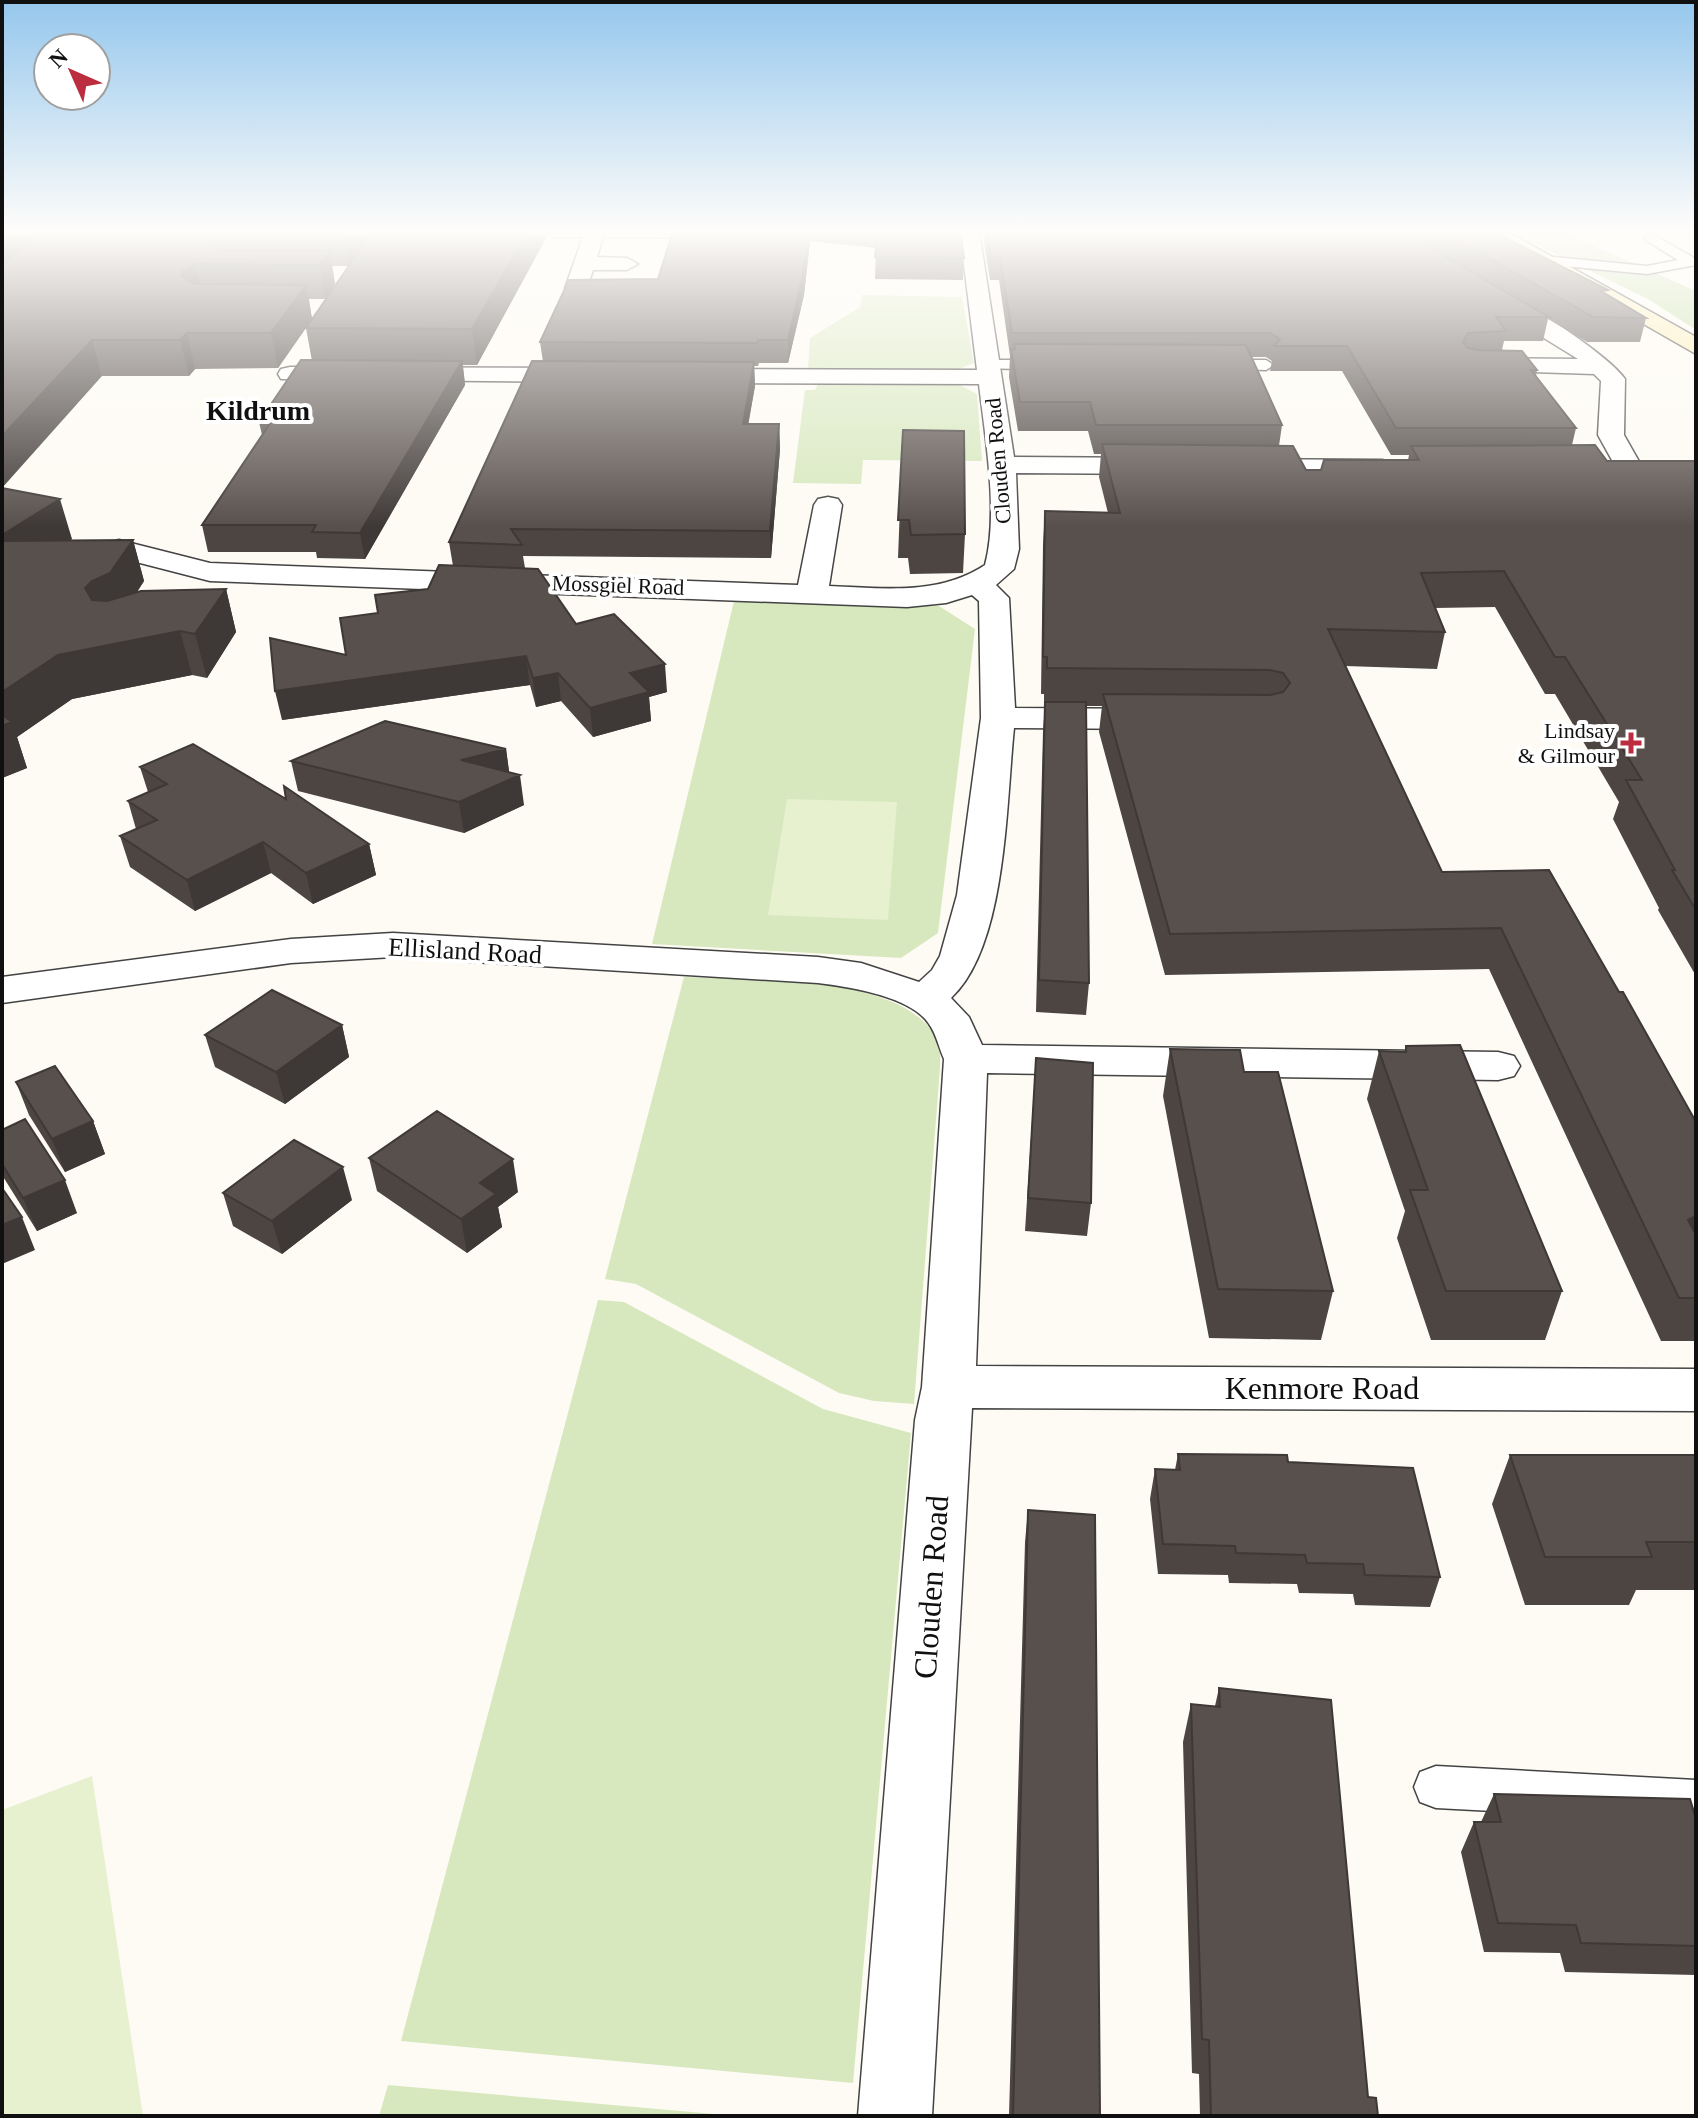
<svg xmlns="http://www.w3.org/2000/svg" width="1698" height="2118" viewBox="0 0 1698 2118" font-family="'Times New Roman',serif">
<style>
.green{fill:#d7e8be}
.forest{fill:#bdd99e}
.pitch{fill:#e7f0cf}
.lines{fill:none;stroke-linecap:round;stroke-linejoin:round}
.lane-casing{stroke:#434343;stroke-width:3}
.street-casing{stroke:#434343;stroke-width:3}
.secondary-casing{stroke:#323232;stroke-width:3}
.lane{fill:#fff;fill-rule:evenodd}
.street{fill:#fff;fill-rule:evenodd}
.secondary{fill:#fbedb2;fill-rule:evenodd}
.wall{fill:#4c4542;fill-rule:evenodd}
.shaded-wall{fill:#3e3836}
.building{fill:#58504d;stroke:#3e3836;stroke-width:2}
.poi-dot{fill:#bb2d3f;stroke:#fff;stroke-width:3}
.labels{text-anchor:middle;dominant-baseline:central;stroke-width:8;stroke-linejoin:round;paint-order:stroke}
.far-street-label{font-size:22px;fill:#101010;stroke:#fff}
.far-poi-label{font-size:22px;fill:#101010;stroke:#fff;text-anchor:end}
.street-label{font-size:26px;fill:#101010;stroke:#fff}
.far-district-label{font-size:28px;font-weight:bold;fill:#101010;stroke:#fff}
.near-street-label{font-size:32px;fill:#101010;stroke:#fff}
</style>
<rect width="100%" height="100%" fill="#fefbf4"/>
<path class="green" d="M862,295L962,297L974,363L956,370L808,369L810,338L860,307Z
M819,382H941L960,385L977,394L982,461L863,460L861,484L793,483L805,390H815Z
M734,601L939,606L975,629L938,933L901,958L652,944Z
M684,977C749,980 908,972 939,1043C941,1050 940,1060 940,1068L914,1404L874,1401L839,1393L636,1284L605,1279Z
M598,1300L624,1302L823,1409L911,1433L853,2083L401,2041Z
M388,2085L737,2116H379Z"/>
<path class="forest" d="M1508,231H1560L1696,291V330L1648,299Z"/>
<path class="pitch" d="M787,799L897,802L888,920L768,915Z
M92,1776L143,2116H2V1810Z"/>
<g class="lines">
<defs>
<path id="lane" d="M1652,234L1696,259V265L1647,274L1543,264L1536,260L1543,256L1647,266L1678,260L1647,241L1645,238Z
M988,360H1050L1058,365L1050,370L982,368L980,365Z
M1214,360H1266L1274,365L1266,370L1208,368L1206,365L1208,362Z
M1436,1766L1696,1780V1822L1436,1808L1420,1802L1414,1787L1420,1772Z"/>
<path id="street" d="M545,231H739L740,232L730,238L603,237L597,257L627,258L638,264L627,270H593L587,288L576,295L565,288L583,237H555Z
M979,231L1014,457L1162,458L1172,460L1175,466L1172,472L1162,474L1016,473L1019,549L1014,569L996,585L1009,598L1015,708L1159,709L1171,712L1176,719L1171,726L1159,729L1014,728C1006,803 1007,946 951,998L969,1017L982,1045L1498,1052L1514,1056L1520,1066L1514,1076L1498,1080L987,1073L976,1366L1696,1369V1411L972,1408L932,2116H858L915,1420L922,1387L944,1059C939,1048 936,1033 929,1024C911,996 849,987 818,983L393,957L291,963L2,1003V977L291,939L393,933L818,957L861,963L919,982L932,970L940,956L957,895L981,718L979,601L972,595L946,603L907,607L210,581L109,555L104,549L109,543L119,540L210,563L798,585L814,505L818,499L828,497L838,499L842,505L829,586C883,588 938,596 985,565C999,513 985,437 979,384L696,383L687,381L684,376L687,371L696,369L977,370L960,232Z
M1495,291C1523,298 1609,356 1625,379L1624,435L1641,465L1638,471H1618L1598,435L1601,381L1594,374L1467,370L1464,365L1467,360L1476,358L1578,359L1487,303L1484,298L1487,293Z
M290,367L584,368L593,370L596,375L593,380L584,382L281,379L278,374L281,369Z
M1246,459L1382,460L1392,462L1396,468L1392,474L1382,476L1236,473L1232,467L1236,461Z"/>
<path id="secondary" d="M1481,231H1506L1696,337V354Z"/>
</defs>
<use href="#lane" class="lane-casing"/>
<use href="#street" class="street-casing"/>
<use href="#secondary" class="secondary-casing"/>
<use href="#lane" class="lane"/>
<use href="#street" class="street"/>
<use href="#secondary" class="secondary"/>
</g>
<path class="wall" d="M2,231H545L546,238L477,365H463L465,385L365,559L317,558L316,552H208L202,525L262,435L259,422L312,361L306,328L278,368L195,369L189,376H102ZM332,266H348L312,319L309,299H325L335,284Z
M673,231H960L964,258L963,280L875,279L876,248L810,241L804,295L788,363H759L758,366H754L755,386L748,424H779L780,449L771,558L523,556L525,568L576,624L667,692L649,697L651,721L593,737L561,701L536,707L530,685L282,720L346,655L378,613L428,589L453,566L449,542L543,362L540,342L658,279Z
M985,231H1492L1646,318L1640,342H1587L1548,319L1543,341H1504L1502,350L1537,370L1536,377L1576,428L1572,445L1607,461H1696V976L1658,910L1659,908L1613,819L1619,802L1555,694H1545L1495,607L1435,608L1445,632L1437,669L1345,666L1442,872L1619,992L1696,1122V1341H1661L1489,969L1165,975L1099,732L1102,706H1086L1089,983L1086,1015L1036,1012L1043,731L1045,705H1044V694H1041L1043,545L1045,511L1108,513L1099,477L1101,454H1094L1088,431H1018L1009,377L1010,356L999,280H990L984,242ZM1252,357H1266L1272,361L1270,371H1342L1391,455H1409L1408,460L1321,470H1306L1279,446L1282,425Z
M903,430L965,534L963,573L910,574L908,558H898Z
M2,488L72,539L70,540H133L144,581L137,592L226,589L236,632L207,678L192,675L72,699L17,737L27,768L2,778Z
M506,749L509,772L524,805L464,833L298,791L291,761Z
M140,767L286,799L369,844L376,875L313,904L271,873L195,911L130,867L120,836L136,829L128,801L148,792Z
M342,1025L349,1057L285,1104L215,1067L205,1035Z
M1406,1046L1562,1291L1545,1340H1431L1397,1238L1405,1211L1367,1099L1379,1051L1405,1052Z
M1170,1049L1244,1072L1333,1291L1321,1340L1209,1338L1163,1096Z
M1036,1058L1091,1203L1087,1236L1025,1231Z
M16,1082L93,1121L105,1154L65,1172L29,1115Z
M2,1130L77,1213L37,1231L2,1175Z
M369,1158L518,1192L498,1207L502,1227L467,1253L377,1191Z
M223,1193L352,1200L282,1254L233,1226Z
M1178,1454L1288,1462L1440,1577L1430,1607L1355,1605L1353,1594L1299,1593L1297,1584L1229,1583L1228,1575L1158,1574L1150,1499L1155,1469L1175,1470Z
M1510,1455H1696V1590H1636L1629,1605H1525L1492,1504Z
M1028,1510L1100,2116H1009L1025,1542Z
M1219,1688L1368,2097L1378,2116H1200L1199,2074L1192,2073L1183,1742L1191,1704L1215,1706Z
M1494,1794L1696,1819V1975L1565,1972L1560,1953L1484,1952L1461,1852L1474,1822H1481Z"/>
<path class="shaded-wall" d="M8,231H56L2,276V236Z
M345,231H373L348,266L343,233Z
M528,231H545L546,238L477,365L472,329Z
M809,231H810V241L804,295L788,363V340Z
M221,234L227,265L208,243Z
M330,251L335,284L325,299L319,265Z
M195,264L202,298L182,277V272Z
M306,285L312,319L278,368L271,333Z
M187,333L195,369L189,376L180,340Z
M92,340L102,376L2,488V436Z
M462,361L465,385L365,559L360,533Z
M754,362L755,386L744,449L743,424Z
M779,424L780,449L771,558L770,531Z
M60,499L72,539L6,583L2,572V535Z
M133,540L144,581L122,615L104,623L85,588Z
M226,589L236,632L207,678L195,634Z
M180,631L192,675L72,699L17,737L27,768L2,778V692L58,655Z
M526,656L530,685L282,720L275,691Z
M665,664L667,692L649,697L651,721L593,737L590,708L630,673Z
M558,673L561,701L536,707L533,678Z
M506,749L510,778L461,760Z
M520,775L524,805L464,833L459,802Z
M263,842L271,873L195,911L187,880Z
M369,844L376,875L313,904L306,873Z
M342,1025L349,1057L285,1104L276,1072Z
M93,1121L105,1154L65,1172L52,1139Z
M513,1159L518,1192L498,1207L502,1227L467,1253L461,1219L480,1183Z
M343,1167L352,1200L282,1254L272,1221Z
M65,1180L77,1213L37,1231L23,1198Z
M1696,1216V1250L1688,1220Z
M22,1217L35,1250L2,1264V1225Z"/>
<path class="building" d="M42,231H345L343,233L221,234L208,243L222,251H330L319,265L195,264L182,272V277L194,284L306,285L271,333H187L180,340H92L2,436V265Z
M373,231H528L472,329L306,328Z
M673,231H809L803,274L788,340H758L757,343L540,342L569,280L658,279Z
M878,231H960L964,258L875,257Z
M987,231H1401L1549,317H1496L1506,331L1468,333L1463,342L1468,348L1477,350L1522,351L1537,370H1531L1576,428H1396L1347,346H1274L1280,339L1270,333H1012L1000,257H991Z
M1441,231H1492L1608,290L1601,291L1646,318L1593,317Z
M1014,344L1246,345L1282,425H1096L1090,402H1020L1011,349H1015Z
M301,360L462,361L360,533L312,532L316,525H202L271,422H259Z
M532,361L754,362L743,424H779L770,531L511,529L522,545L449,542Z
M903,430L964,431L965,534L911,535L909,520H898Z
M1102,444L1293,446L1306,470H1321L1324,460H1419L1411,446L1595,445L1607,461H1696V910L1672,870H1675L1626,780H1642L1565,657H1555L1504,571L1421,573L1445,632L1328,629L1442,872L1549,870L1619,992H1623L1696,1122V1216L1688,1220L1696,1235V1298H1679L1501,928L1170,934L1103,694L1270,695L1283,692L1290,683L1283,673L1270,670L1047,668V657H1043L1045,511L1120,513Z
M2,488L60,499L2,535Z
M133,540L110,573L92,581L85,588L92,600L107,601L141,591L226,589L195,634L180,631L58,655L2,692V541Z
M439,565L538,569L576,624L614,614L665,664L630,673L649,692L590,708L558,673L533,678L526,656L275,691L270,638L346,655L340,618L378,613L375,595L428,589Z
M1045,702H1086L1089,983L1039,980Z
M2,715L12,722L2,726Z
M385,721L506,749L461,760L520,775L459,802L291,761Z
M193,744L286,799L284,786L369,844L306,873L263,842L187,880L120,836L157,820L128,801L167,784L140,767Z
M272,990L342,1025L276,1072L205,1035Z
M1460,1045L1562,1291H1446L1410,1190H1428L1379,1051L1406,1052V1046Z
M1170,1049L1240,1050L1244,1072H1278L1333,1291L1218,1289Z
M1036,1058L1093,1063L1091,1203L1028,1198Z
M55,1066L93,1121L52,1139L16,1082Z
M437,1111L513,1159L480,1183L496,1194L461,1219L369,1158Z
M25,1119L65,1180L23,1198L2,1164V1130Z
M294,1140L343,1167L272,1221L223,1193Z
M2,1188L22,1217L2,1225Z
M1178,1454L1287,1455L1288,1462L1413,1468L1440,1577L1365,1575L1363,1564L1307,1563L1305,1555L1236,1553L1235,1546L1163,1544L1155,1469L1180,1470Z
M1510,1455H1696V1542H1646L1652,1557H1545Z
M1028,1510L1095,1515L1100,2116H1013Z
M1219,1688L1331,1700L1368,2097L1376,2098L1378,2116H1211L1209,2040L1202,2039L1191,1704L1220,1707Z
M1494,1794L1690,1799L1696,1819V1946L1581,1943L1576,1925L1498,1923L1474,1822H1501Z"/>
<linearGradient id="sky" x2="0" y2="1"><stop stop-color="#95c7ed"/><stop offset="0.44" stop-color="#fffdfa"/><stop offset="1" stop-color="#fffdfa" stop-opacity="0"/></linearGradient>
<rect width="1698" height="527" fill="url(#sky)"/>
<path class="poi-dot" d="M1627 731h8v8h8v8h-8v8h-8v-8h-8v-8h8z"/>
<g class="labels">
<g class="far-street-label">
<text transform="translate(998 461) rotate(-95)">Clouden Road</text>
<text transform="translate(618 585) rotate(2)">Mossgiel Road</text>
</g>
<g class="far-poi-label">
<text x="1615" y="730">Lindsay<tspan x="1615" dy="25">&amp; Gilmour</tspan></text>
</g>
<g class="street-label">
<text transform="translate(465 951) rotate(3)">Ellisland Road</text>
</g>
<g class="far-district-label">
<text x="258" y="410">Kildrum</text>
</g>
<g class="near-street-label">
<text x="1322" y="1388">Kenmore Road</text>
<text transform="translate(931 1587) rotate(-86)">Clouden Road</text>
</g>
</g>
<rect width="1698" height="2118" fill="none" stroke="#101010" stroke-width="8"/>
<g transform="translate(72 72) rotate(315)"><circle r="38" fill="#ffffff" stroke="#9f9f9f" stroke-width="2"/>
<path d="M0-6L14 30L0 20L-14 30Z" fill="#bb2d3f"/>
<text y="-12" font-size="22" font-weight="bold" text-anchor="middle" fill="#101010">N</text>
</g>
</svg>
